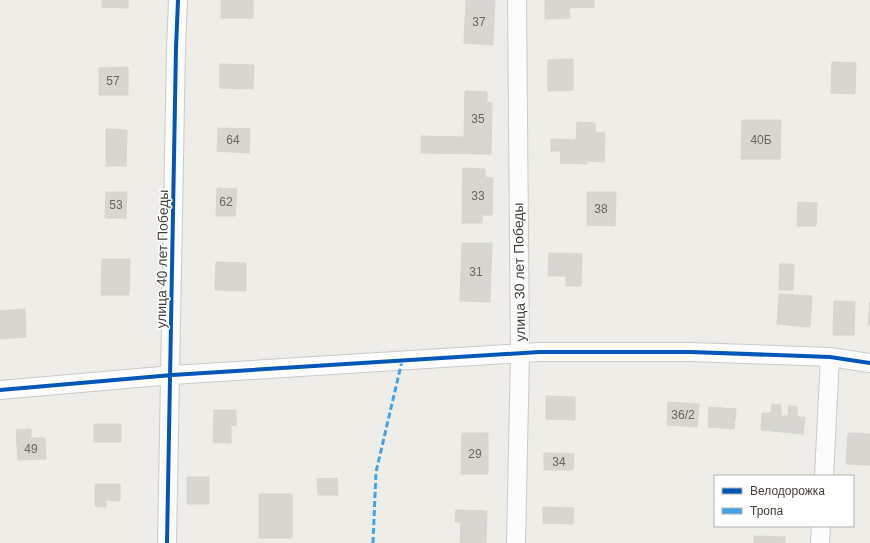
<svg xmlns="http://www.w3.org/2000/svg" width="870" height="543" viewBox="0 0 870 543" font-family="Arial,sans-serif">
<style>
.building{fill:#d8d6d1;stroke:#d6d4ce}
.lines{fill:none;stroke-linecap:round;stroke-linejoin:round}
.minor-casing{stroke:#cccac6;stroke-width:20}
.minor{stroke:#fcfcfc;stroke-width:18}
.quiet{stroke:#3fa4eb;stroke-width:3;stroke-dasharray:6 3;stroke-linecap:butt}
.cycleway-casing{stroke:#fff;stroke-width:6}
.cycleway{stroke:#0057b8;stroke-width:4}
.labels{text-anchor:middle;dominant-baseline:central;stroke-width:3;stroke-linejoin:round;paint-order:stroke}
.number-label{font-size:12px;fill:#69655d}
.street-label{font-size:14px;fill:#433e35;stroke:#fff}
</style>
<rect width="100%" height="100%" fill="#eeede8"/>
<path class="building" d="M102,0H128V8L102,7Z
M221,0H253V18H221Z
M466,0H495L493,45L464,43Z
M545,0H594V7L569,8L570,18L545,19Z
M573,59V90L548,91V60Z
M832,62L856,63L855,94L831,93Z
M220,64L254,65L253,89L220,88Z
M128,67V95H99V68Z
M465,91L487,92V102L492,103L491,154L421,153V136L464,137Z
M742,120H781L780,159H741Z
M577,122L595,123V132L605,133L604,162L586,161L587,164L560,163L561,151H551V139L576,140Z
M218,128L250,129L249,153L217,151Z
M106,129L127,130L126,166H106Z
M463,168L485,169V177L493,178L492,215H482V223H462Z
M217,188L237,189L235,216H216Z
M106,192H127L126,218H105Z
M587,192H616L615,226L587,225Z
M798,202L817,203L816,226H797Z
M462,243H492L490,302L460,301Z
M549,253L582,254L581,286H566V276H548Z
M102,259H130L129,295H101Z
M216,262L246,263V291L215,290Z
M780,264H794L793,290H779Z
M779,294L812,296L810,327L777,324Z
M834,301L855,302L854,335H833Z
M870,302V325H868Z
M25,309L26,337L0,339V311Z
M546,396L575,397V420L546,419Z
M668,402L699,404L697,427L667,425Z
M772,404L781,405V416H788L789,406L797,407V417H805L803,434L761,430L762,413H771Z
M709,407L736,409L734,429L708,427Z
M214,410H236V426L231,425V443L213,442Z
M94,424H121V442H94Z
M31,429V438H45L46,459L18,460L16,430Z
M462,433H488V474H461Z
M848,433L870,434V465L846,464Z
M544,453L574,454L573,470H544Z
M187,477H209V504H187Z
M337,478L338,495H318L317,479Z
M95,484H120V501L106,500V507L95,506Z
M259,494H292V538H259Z
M543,507L574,508L573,524L543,523Z
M456,510L487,511L486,543H460L461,522H455Z
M754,536L785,537V543H754Z"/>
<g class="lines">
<defs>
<path id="minor" d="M0,390L172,375L539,352H691L830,357L870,363
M824,476L830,357
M167,543L176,48L178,0
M516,543L520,354L517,0
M820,543L821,526"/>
</defs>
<use href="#minor" class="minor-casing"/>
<use href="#minor" class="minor"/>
<path class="quiet" d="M373,543L376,472L402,361"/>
<defs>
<path id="cycleway" d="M0,390L172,375L539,352H691L830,357L870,363
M167,543L176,48L178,0"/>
</defs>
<use href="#cycleway" class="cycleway-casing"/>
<use href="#cycleway" class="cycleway"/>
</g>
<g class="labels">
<g class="number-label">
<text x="479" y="22">37</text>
<text x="113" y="81">57</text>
<text x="478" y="119">35</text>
<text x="233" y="140">64</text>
<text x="761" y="140">40Б</text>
<text x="478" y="196">33</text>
<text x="226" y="202">62</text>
<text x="116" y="205">53</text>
<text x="601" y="209">38</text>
<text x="476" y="272">31</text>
<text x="683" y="415">36/2</text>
<text x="31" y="449">49</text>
<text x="475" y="454">29</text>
<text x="559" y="462">34</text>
</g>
<g class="street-label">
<text transform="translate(162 259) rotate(-89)">улица 40 лет Победы</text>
<text transform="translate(519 272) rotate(-91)">улица 30 лет Победы</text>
</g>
</g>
<rect x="714" y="475" width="140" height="52" fill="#ffffff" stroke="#b4b2ae"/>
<rect x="722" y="488" width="20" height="6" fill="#0057b8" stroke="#b4b2ae"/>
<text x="750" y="495" font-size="12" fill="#433e35">Велодорожка</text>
<rect x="722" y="508" width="20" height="6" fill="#3fa4eb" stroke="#b4b2ae"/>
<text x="750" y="515" font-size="12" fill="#433e35">Тропа</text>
</svg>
